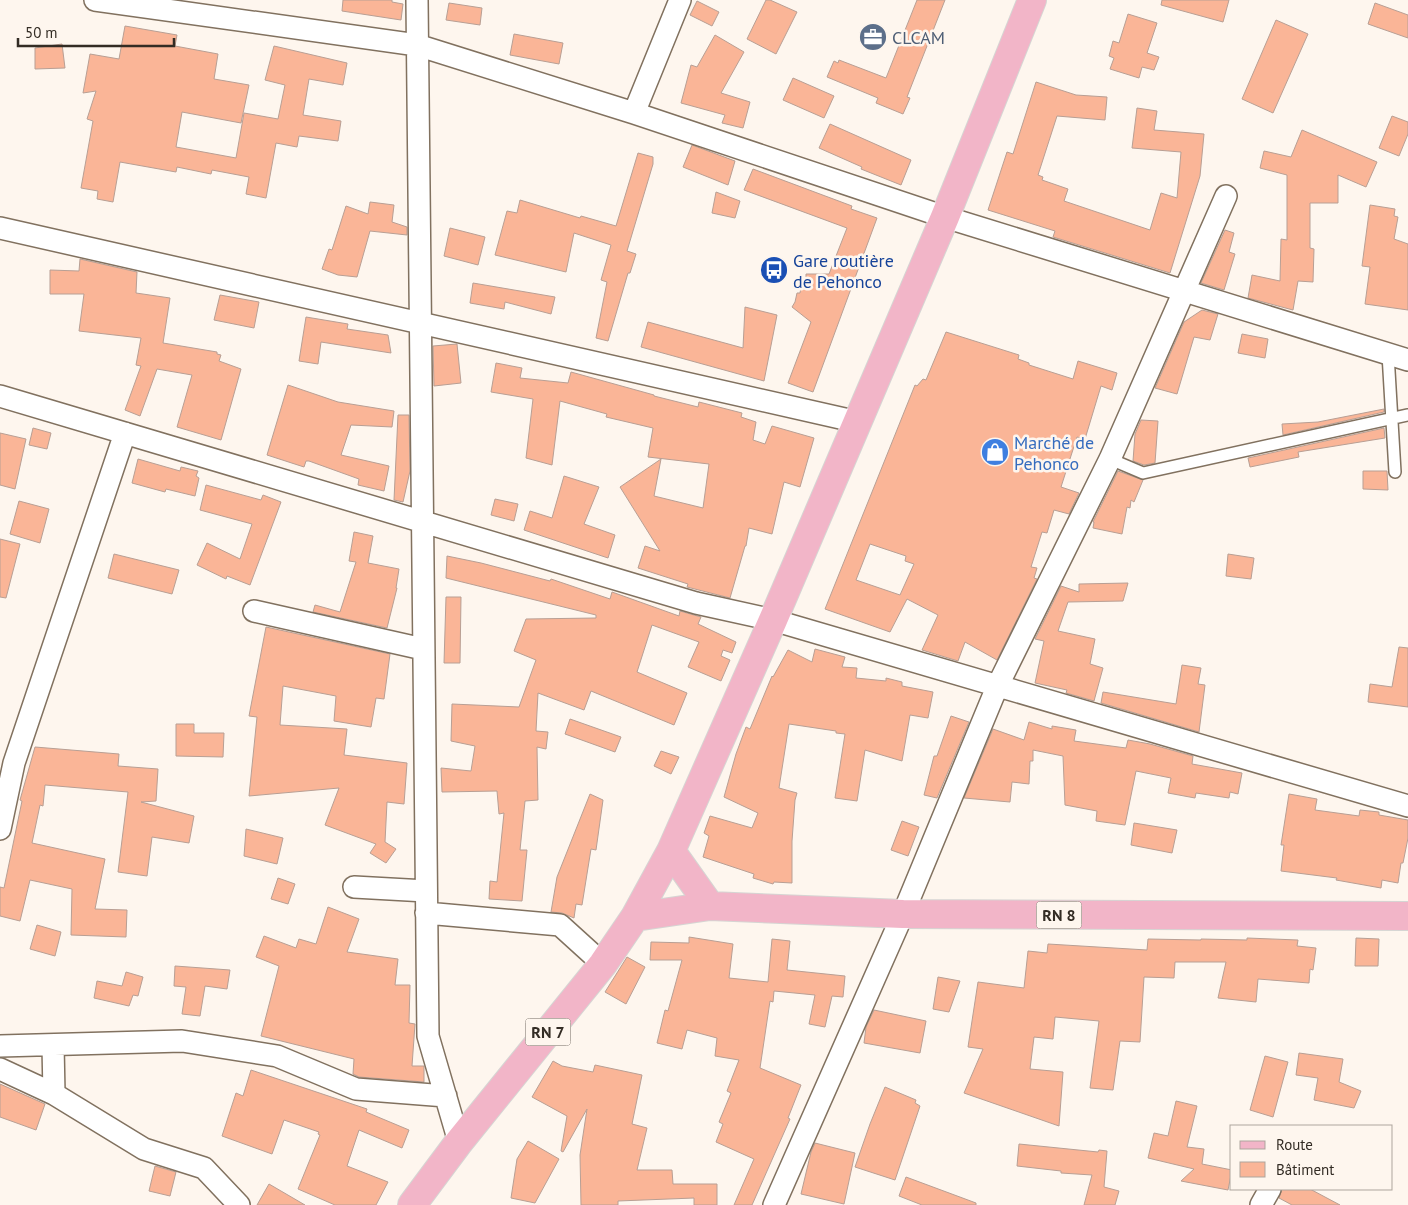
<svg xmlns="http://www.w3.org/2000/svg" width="1408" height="1205" viewBox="0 0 1408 1205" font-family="'PT Sans',sans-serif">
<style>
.building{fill:#fab597;stroke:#b89f94;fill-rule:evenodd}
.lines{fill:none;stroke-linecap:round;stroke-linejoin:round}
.lane-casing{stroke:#81715f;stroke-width:14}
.street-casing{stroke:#81715f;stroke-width:24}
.primary-casing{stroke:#d6d5d3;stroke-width:30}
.lane{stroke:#fff;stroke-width:11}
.street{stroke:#fff;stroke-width:21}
.primary{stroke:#f2b5c8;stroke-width:28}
.labels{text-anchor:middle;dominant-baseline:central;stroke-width:5;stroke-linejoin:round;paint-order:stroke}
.shield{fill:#fef6ee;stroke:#706961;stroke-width:1}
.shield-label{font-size:16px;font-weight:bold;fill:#332c24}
.service-label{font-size:18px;fill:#4e5e75;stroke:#fef6ee;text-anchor:start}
.transit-label{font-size:18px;fill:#164399;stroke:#fef6ee;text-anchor:start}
.shop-label{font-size:18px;fill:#366cbe;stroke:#fef6ee;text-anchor:start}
</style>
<rect width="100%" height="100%" fill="#fef6ee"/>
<path class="building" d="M343,0H392V2L403,4L401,20L342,11Z
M766,0H770L797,12L776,54L747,39Z
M917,0H945L907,97L910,98L903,114L876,103L878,98L827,77L834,61L838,63L839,60L886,78Z
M1162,0H1229L1223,22L1161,5Z
M697,1L719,12L712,26L690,15Z
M449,3L482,8L480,25L446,20Z
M1375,3L1408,15V38L1368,24Z
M1128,14L1157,23L1147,53L1159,57L1154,70L1142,67L1139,78L1110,69L1114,58L1109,56L1113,41L1119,43Z
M1276,20L1308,34L1273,113L1242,99Z
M125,26L177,35L175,46L218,54L214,79L249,85L241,123L182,112L176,147L236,158L244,113L278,119L285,85L265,80L274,46L347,63L343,85L309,79L303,115L341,121L338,141L299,136L297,147L276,143L266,198L246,194L249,177L212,170L211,174L177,167L176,172L120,162L113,202L97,199L98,191L81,188L93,121L87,119L96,91L83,93L90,54L119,59Z
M514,34L563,43L559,64L510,55Z
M715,35L744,52L721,93L750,102L743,128L722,123L725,115L681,103L691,65L697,67Z
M62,44L65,68L35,69V48Z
M793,78L834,96L824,118L783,100Z
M1036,82L1076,95L1107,97L1105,120L1057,116L1038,175L1043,177L1042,180L1068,189L1064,201L1150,230L1161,193L1177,198L1181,152L1132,148L1137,108L1157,111L1154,130L1204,134L1200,176L1170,273L1053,237L1055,231L988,210L1007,152L1013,154Z
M1392,116L1408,122V134L1399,156L1379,148Z
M830,124L911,160L901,185L861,169L862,167L819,148Z
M1302,130L1377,162L1366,187L1338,175V203H1310V248L1314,249L1313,282L1298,281L1293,310L1248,298L1252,275L1280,281L1281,239L1287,240V175L1260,168L1264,151L1291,157Z
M692,145L735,161L728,185L683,167Z
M638,153L653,157V164L627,251L636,254L630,273H628L608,341L596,338L607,282L601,280L611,245L574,233L566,272L495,255L507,211L517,213L520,200L580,218L581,216L616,226Z
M753,169L852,206L851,209L877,218L813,392L788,383L811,322L792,307L795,302L797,293H800L802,281L806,282V274H829L847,228L744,190Z
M716,192L740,201L735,218L712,213Z
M370,202L394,205L392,222L407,227V235L370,231L357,277L338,275L322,269L329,249L332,250L346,206L368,214Z
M1370,205L1395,209L1394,216L1398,217L1394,239L1408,244V310L1365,304L1370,267L1362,266Z
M450,228L485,237L478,265L444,256Z
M1225,230L1234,233L1229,252L1235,254L1224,290L1201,283Z
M80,259L137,272L136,293L170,298L163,343L217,352V354L221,355L219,361L241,369L221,440L177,427L192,375L157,369L140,416L125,410L141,366L136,365L141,338L79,331L84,294H50V270L79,271Z
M473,283L555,297L551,314L505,302L504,309L470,303Z
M220,295L259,302L254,328L214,320Z
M745,307L777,315L764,381L641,347L648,322L743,348Z
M1202,310L1218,314L1210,340L1194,337L1177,394L1155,388L1184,322Z
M306,317L348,324L347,329L388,335L391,353L321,342L318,364L299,361Z
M946,332L1019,355L1018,359L1029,363V365L1073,379L1078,361L1117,373L1112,390L1101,386L1085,439L1077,437L1061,487L1079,493L1069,514L1054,510L1047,533L1042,532L1031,567L1037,568L1034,578L1037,579L997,660L965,642L958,661L922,650L938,615L907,599L890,632L825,609L915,385L917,386L923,379L926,380ZM870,544L906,556L905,561L914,564L900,595L856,580Z
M1242,334L1268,339L1265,358L1238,353Z
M457,344L461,383L434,386L433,346Z
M496,363L522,368L520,378L568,383L571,372L654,395V396L698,407L699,402L742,413L741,417L756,422L753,440L765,444L772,426L814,438L800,487L784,482L772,534L749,528L746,546H745L730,598L687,587L688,584L638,568L645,546L660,551L620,487L661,459L654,496L703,508L709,464L648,457L653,428L606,417L607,414L560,401L552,465L526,458L533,399L491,392Z
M288,385L338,402L394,411L392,427L351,425L341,455L389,466L384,491L358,485L359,479L309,461H306L304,467L267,455Z
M1384,409V412L1283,435L1282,424L1318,422Z
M398,415H409L410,471L403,502L394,500Z
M1141,420L1158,421L1155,463L1144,465L1133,461L1135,434Z
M33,428L51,433L47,449L29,445Z
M1384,428L1385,438L1298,452L1299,457L1250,467L1248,458Z
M0,433L26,439L15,489L0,485Z
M138,459L180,471L181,467L198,471L196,476L199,478L195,496L166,489L165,492L132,483Z
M1118,471L1143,480L1134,502L1131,500L1130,508L1127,507L1122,534L1093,528L1094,522H1093Z
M1363,471H1387L1388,490L1363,489Z
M564,476L599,487L584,524L615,535L608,558L524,530L530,511L552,518Z
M206,485L261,500L263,495L281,502L250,585L227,576L226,579L197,565L207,543L240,559L252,524L200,510Z
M495,499L518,504L514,521L491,515Z
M19,501L49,509L40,543L10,534Z
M354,532L373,536L368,563L399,569L396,588H397L387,628L313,612L315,605L340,612L356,562L349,561Z
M0,539L20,544L6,598L0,597Z
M114,554L179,570L172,594L108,578Z
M1228,554L1254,558L1251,579L1226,576Z
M447,556L481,563L550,581L551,579L610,599L612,592L679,616L680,611L701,617L698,624L736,642L732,653L723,650L721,656L730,660L721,681L688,667L699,642L652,625L637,672L687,693L674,725L591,691L584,710L538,693L536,731L548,732L546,749L537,747L538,800L525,801L520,850H527L522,901L489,899L490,881L497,882L504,813L499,814L497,791L442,792L441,768L471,771L475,746L451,741L452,704L519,707L536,660L514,651L526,619L596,618V615L446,578Z
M1128,583L1123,601L1068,602L1058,631L1095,639L1090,664L1103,668L1094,701L1066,693L1067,690L1035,683L1044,641L1035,639L1061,586L1079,592V584Z
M446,597H461L460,663H444Z
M266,627L390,654L384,699L376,698L371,727L334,721L336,696L283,686L280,725L347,729L344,755L407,763L404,804L387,802L385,842L396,849L386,863L370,853L376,844L325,825L339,788L249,796L257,717L249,716Z
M1399,647L1408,648V707L1368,702L1370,684L1392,687Z
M815,649L845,657L842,667L857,668L856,678L886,681V678L902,682V686L933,692L928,718L910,715L902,761L865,750L857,801L835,798L845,734L836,733V731L789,724L779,788L797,793L795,800L792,841V883L774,882L773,884L753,878L754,874L703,857L709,836L704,833L710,816L752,828L758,813L724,797L736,754L746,727L750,729L772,676L773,677L788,650L812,662Z
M1182,665L1201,668L1198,684L1205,685L1199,732L1101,703L1103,692L1176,704Z
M951,716L969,722L937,798L924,795L934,756H937Z
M570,719L621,737L615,752L565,734Z
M1029,722L1052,729V726L1076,730L1074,741L1126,748L1128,740L1150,744L1193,756L1192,764L1242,773L1238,794L1230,792L1229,798L1196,793L1195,798L1168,793L1171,778L1136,771L1125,825L1096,821L1097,811L1065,805L1063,756L1033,750V761H1030L1029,784L1012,782L1010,802L964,798L993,729L1024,740Z
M176,724H194V733H224L223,757L176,756Z
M35,747L119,754L118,766L158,769L156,801L141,802L194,816L189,843L152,837L147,876L118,872L128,792L45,785L43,806L40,805L32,843L105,859L95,909L127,910L126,937L71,935L72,889L30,880L20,921L0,916V887L4,888L22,801L20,800Z
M661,751L679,757L671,774L654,766Z
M590,794L603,800L596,850L591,849L582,905L576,904L574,918L562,913L551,912L557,877Z
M1289,794L1317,799L1315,810L1359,816L1360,810L1379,812V815L1408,820V838L1403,863H1401L1398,883L1382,880L1381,888L1336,880L1337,878L1281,871L1284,845H1281Z
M902,821L919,827L908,856L891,850Z
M1134,823L1177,830L1172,853L1131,845Z
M246,829L283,838L277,864L244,856Z
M278,878L295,884L288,904L271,899Z
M328,907L359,919L347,952L398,959L395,985H410L409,1023L415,1024L412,1066H424V1082L359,1077L353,1074L354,1059L261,1036L279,966L256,957L264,936L296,948L299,939L316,944Z
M37,925L61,932L55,956L30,949Z
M689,937L733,944L729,978L768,982L772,939L790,941L787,970L845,976L843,997L832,996L825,1027L809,1024L815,995L774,991L773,1002L770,1001L760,1068L801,1085L788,1118L790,1119L752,1205H734L754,1159L716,1142L723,1124L719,1122L731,1093L727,1091L739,1060L715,1056L717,1038L687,1030L682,1049L657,1043L665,1010L668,1011L682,960H650L651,942L689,943Z
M1247,938L1298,940L1297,946L1316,948L1313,970L1310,969L1309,983L1258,979L1256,1002L1218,998L1226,962H1175L1174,978L1144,977L1140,1042L1120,1041L1113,1090L1090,1088L1099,1021L1055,1017L1053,1039L1034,1037L1030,1069L1063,1072L1059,1126L964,1093L983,1049L968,1047L978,982L1024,988L1028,951L1047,953L1048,944L1147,950L1148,939L1201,940V939L1247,940Z
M1356,938L1379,939L1378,966H1355Z
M627,957L645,967L626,1004L605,992Z
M175,966L230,970L227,989L205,986L200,1016L182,1014L186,987L174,986Z
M126,972L143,977L138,996L133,995L129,1006L94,998L97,981L122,986Z
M938,977L960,981L949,1012L933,1009Z
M874,1010L926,1021L920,1053L864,1043L866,1027Z
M1299,1053L1343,1059L1339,1082L1361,1091L1354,1108L1314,1100L1318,1078L1296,1075Z
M1265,1056L1288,1062L1273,1117L1250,1110Z
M553,1061L562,1066L593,1072L595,1065L642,1075L632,1124L647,1128L637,1170H672L673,1184H717V1205H694V1198L618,1201V1205H581L580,1155L587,1109L563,1152L561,1151L567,1116L532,1097Z
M251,1070L367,1109L366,1112L409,1130L402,1148L359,1130L347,1166L388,1182L376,1205H335L298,1189L320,1135L318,1134L319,1132L284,1120L272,1154L222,1136L236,1093L243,1096Z
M0,1084L45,1104L36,1130L0,1117Z
M885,1087L916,1100L915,1103L920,1106L895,1180L855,1167L870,1124Z
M1176,1101L1197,1106L1187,1147L1204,1149L1202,1164L1232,1170L1228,1190L1181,1181L1194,1169L1148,1158L1154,1133L1168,1136Z
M528,1141L559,1159L535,1203L511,1198L517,1159Z
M815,1143L855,1153L844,1204L801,1194L811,1152Z
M1019,1144L1098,1152L1099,1150L1107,1151L1104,1187L1119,1191L1115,1205H1084L1092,1175L1061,1173V1171L1017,1166Z
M155,1166L176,1172L170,1196L149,1191Z
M906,1177L976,1203V1205H922L899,1196Z
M269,1184L305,1205H257Z
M1282,1189H1310L1340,1205H1292L1279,1198Z"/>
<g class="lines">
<defs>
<path id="lane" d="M1388,354L1395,472
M1110,459L1143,473L1407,415"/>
<path id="street" d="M95,0L417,45L634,113L945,217L1408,360
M417,0L428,1036L459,1142
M634,113L680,0
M0,228L858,422
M0,396L696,603L773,620L1408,806
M254,611L423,649
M0,829L14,763L125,433
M354,887L426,891
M426,913L560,925L603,964
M53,1045L54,1094
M0,1046L182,1041L277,1056L356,1089L446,1096
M0,1069L54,1094L144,1149L204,1168L239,1205
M774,1205L903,914L997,687L1110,459L1226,196
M1261,1205L1270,1189"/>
<path id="primary" d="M671,851L710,906
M635,917L710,906L903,914L1408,916
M412,1205L459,1142L603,964L635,917L671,851L773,620L945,217L1032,0"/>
</defs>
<use href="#lane" class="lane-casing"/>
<use href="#street" class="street-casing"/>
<use href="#primary" class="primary-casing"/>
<use href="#lane" class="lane"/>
<use href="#street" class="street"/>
<use href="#primary" class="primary"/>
</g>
<defs>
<symbol id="office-disc" viewBox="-11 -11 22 22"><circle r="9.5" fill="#5c6f8a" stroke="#fef6ee"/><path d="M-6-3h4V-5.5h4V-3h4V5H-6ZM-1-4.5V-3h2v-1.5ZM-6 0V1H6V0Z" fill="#fff"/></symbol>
<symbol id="bus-disc" viewBox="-11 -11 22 22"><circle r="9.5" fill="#1a4fb4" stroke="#fef6ee"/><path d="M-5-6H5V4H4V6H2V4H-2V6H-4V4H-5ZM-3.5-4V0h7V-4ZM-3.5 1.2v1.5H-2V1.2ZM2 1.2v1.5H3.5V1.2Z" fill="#fff"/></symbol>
<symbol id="shop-disc" viewBox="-11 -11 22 22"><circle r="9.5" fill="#3f7fe0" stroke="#fef6ee"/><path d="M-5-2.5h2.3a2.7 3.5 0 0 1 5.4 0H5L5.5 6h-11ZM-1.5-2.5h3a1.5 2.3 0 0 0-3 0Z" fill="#fff"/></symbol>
</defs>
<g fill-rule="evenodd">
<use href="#office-disc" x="857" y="21" width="32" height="32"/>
<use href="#bus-disc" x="758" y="254" width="32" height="32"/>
<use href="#shop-disc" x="979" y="436" width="32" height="32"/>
</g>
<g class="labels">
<g class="shield">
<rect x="1036.5" y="901.5" width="45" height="27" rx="4"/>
<rect x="525.5" y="1018.5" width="45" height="27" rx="4"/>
</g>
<g class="shield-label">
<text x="1059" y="915">RN 8</text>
<text x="548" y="1032">RN 7</text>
</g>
<g class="service-label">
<text x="892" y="37">CLCAM</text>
</g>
<g class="transit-label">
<text x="793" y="260">Gare routière<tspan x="793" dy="21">de Pehonco</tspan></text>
</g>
<g class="shop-label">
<text x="1014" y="442">Marché de<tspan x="1014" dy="21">Pehonco</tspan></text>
</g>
</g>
<rect x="1230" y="1125" width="162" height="65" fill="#fef6ee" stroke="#ada59d"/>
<rect x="1240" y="1141" width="25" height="8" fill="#f2b5c8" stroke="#ada59d"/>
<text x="1276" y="1150" font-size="15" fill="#332c24">Route</text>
<rect x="1240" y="1162" width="25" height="15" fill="#fab597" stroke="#ada59d"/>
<text x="1276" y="1175" font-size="15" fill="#332c24">Bâtiment</text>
<path d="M18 38v8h156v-8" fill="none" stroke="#332c24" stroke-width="2.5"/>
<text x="25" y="38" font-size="15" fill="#332c24" stroke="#fef6ee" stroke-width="4" paint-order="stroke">50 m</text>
</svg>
